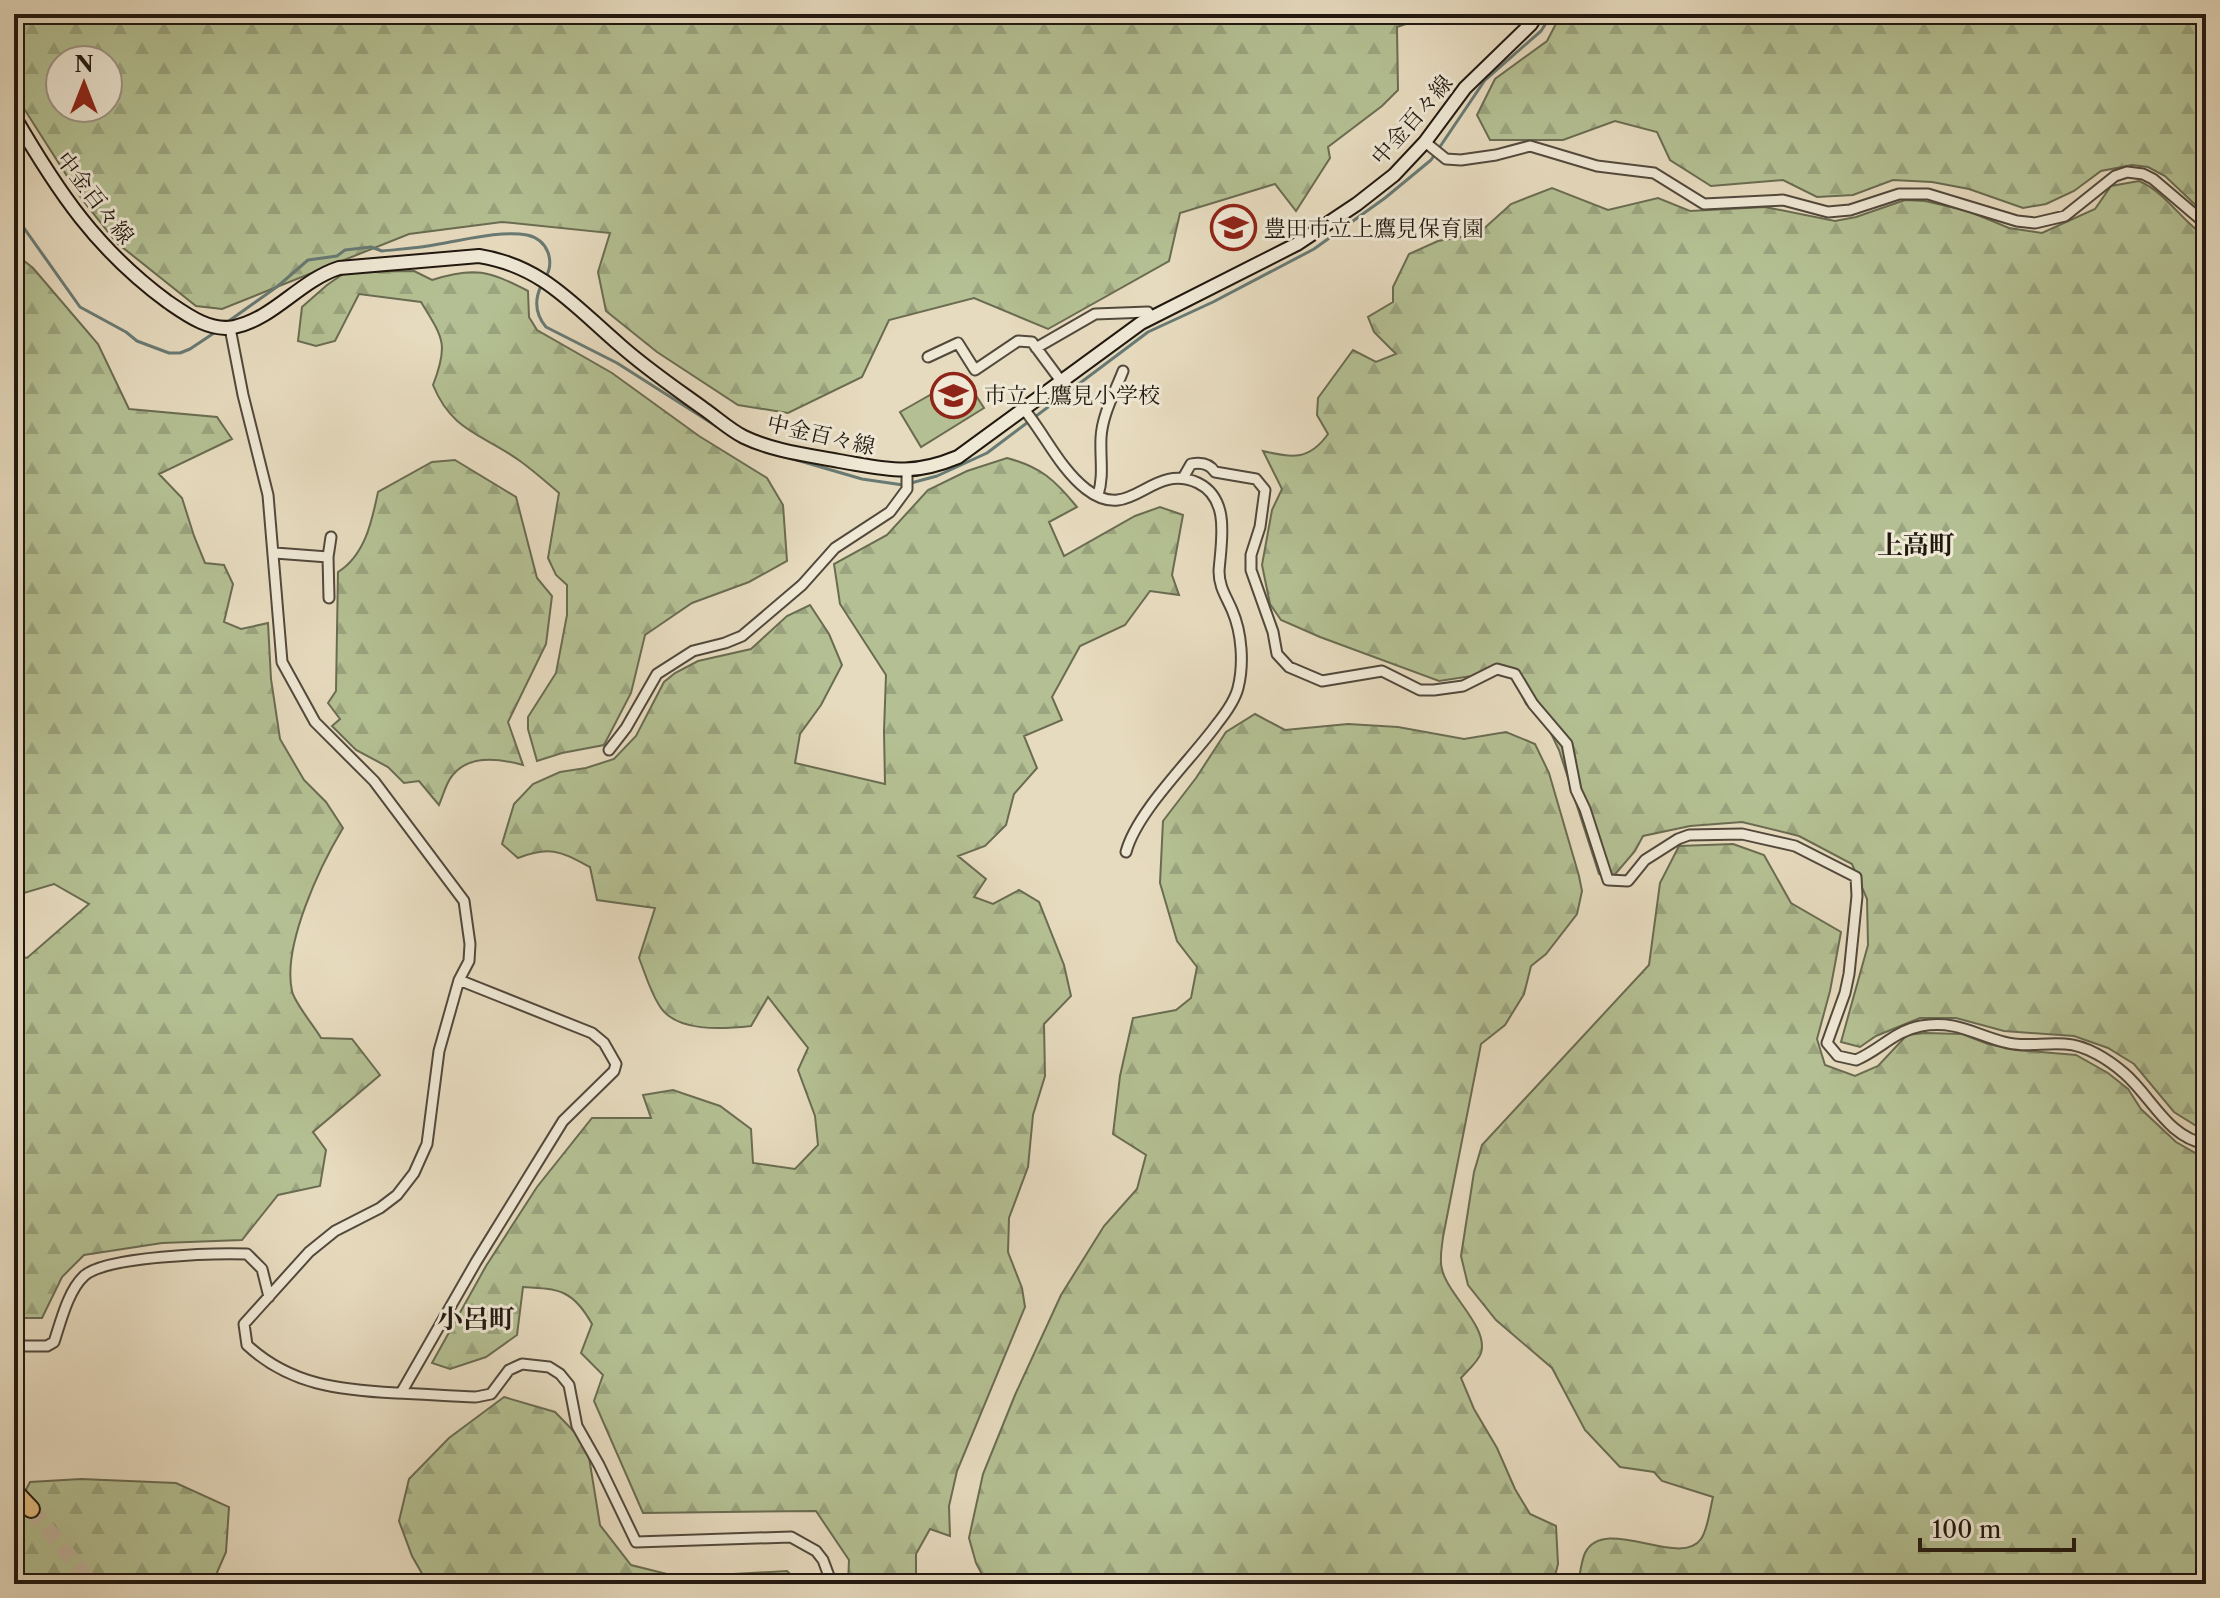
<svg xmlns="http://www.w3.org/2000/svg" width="2220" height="1598" viewBox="0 0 2220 1598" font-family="'Libre Caslon Text','Noto Serif JP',serif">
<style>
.grass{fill:#b4c093;stroke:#6a6c52;stroke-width:2}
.forest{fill:url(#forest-firs);stroke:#6a6c52;stroke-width:2;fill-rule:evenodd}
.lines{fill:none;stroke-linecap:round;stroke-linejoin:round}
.stream{stroke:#687a74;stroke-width:3}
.motorway-tunnel{stroke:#bfb49c;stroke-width:16;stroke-dasharray:16 8;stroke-linecap:butt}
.minor-casing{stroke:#52493c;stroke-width:13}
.secondary-casing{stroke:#211810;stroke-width:16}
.motorway-casing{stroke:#211810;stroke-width:20}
.minor{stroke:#efe8d5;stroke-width:9}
.secondary{stroke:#efe8d5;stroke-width:12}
.motorway{stroke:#e4be80;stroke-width:16}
.labels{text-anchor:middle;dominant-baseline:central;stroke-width:6;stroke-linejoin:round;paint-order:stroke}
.street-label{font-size:22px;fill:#211810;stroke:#efe8d5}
.poi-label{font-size:22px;fill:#211810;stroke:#efe8d5;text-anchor:start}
.quarter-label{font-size:26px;font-weight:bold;fill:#211810;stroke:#efe8d5}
</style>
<defs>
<pattern id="forest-firs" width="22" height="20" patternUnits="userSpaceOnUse" patternTransform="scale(2)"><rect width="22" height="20" fill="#b4c093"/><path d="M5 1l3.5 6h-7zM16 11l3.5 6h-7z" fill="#9aa47e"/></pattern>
</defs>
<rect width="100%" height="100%" fill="#e7dbbf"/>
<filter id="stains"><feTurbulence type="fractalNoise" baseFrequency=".0025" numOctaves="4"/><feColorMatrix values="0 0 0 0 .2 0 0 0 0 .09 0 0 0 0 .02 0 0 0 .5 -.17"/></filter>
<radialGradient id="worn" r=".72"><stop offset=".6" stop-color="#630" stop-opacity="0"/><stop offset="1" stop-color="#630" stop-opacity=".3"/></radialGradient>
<path class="grass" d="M960,378L971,388L984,408L921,447L900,412Z"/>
<path class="forest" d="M14,14H1435L1397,27L1398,90L1382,106L1328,147L1330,158L1296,211L1275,184L1180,213L1169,261L1048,329L974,298L889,320L862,377L788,413L738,405L657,352L606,311L598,272L610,233L502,222L409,234L222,309L196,306L117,243L81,198L14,93ZM60,60H108V108H60Z
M1561,14H2206V215L2165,176L2148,167L2132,165L2101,171L2074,191L2046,204L2023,208L1969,189L1932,182L1893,180L1853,195L1817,197L1783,180L1711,186L1670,160L1657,132L1615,121L1563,140H1490L1477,115L1495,79L1547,41Z
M2139,181C2167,193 2181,221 2206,237V1132L2174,1112L2134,1064L2108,1048L2074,1036L2004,1031L1956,1018H1920L1876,1036L1860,1047L1841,1042L1868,945L1867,899L1852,864L1799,836L1742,822L1690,826L1643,836L1635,851L1611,879L1599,874L1559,750L1546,723L1526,704L1511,670L1439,681L1320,637L1281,620L1270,604L1262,565L1272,510L1282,489L1263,451C1291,458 1309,461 1328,434L1317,415L1318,398L1353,350L1376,362L1396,354L1374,332L1368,317L1393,302V287L1409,254L1438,241L1478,234L1511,204L1552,188L1608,210L1658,198L1690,211L1765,207L1835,221L1856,217L1905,200L1925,201L1968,211L2009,228L2042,233L2095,209L2111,186Z
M23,260L33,268L98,344L129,409L217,417L232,439L159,474L182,498L194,536L205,563L224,565L233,584L224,622L241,629L268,623L271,679L280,739L304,780L326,802L343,828C320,866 282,946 292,991C294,1002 314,1026 321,1038L352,1039L380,1075L313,1132L326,1150L320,1186L278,1195L242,1240L162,1243L84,1255L62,1277L42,1318H14V954L27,958L89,904L54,884L14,896V261Z
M414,271L432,280C475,266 489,271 528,291L529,317L537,330L612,373L699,436L767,478L783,505L787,561L749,582L692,603L645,635L631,693L604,745L562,753L537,761L528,729V717L556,673L567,615V585L556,575L548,558L559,493C546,482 534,471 520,461C483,434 452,432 433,385C449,344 443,338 421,302L359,294L335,341L316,346L298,341L302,307L327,285L346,272Z
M1007,458C1041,467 1055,480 1077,507L1049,522L1064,556L1135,516L1160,507L1183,515L1172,575L1179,595L1150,591L1125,625L1080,646L1052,697L1062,720L1024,736L1037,768L1014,794L1006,825L985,846L958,856L986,879L974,897L993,904L1019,890L1039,902L1064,965L1071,996L1044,1024L1045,1076L1033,1115L1028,1167L1009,1218L1008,1252L1022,1288L1025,1307L957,1471L949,1506L950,1536L930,1529L916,1554V1584H848L849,1560L816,1511L643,1513L594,1401L603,1375L581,1353L592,1324C573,1290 560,1289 523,1287L517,1335L486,1357L450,1369L432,1363L486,1266L537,1187L592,1118H651L643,1095L673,1090L720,1106L751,1129L753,1163L795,1169L818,1145L815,1116L798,1070L808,1048L768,997L751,1026C724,1029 675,1033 659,1005C650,991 645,973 639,958L655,908L597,900L590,867C561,852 551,845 518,858L502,844L514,804L533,784L560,772L586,768L614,759L636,736L664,682L675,673L698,661L751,649L787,616L810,605L829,634L842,665L821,705L800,734L795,763L885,784L884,731L886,675L840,604L834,564L887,535L928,490L967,471Z
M455,460L516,497L537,578L552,596L546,644L508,722L523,765C501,759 468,754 452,776C446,783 443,796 439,805L419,781L404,783L388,767L356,750L332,726L340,719L328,703L336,691L338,572C365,555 372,521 378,492L432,462Z
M1255,714L1285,730L1348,724L1398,727L1464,739L1506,732L1535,744L1549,773L1579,876L1582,891L1577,914L1546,954L1531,966L1524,994L1505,1025L1481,1044L1443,1237C1442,1247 1439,1259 1442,1269C1447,1294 1489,1327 1481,1353C1478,1362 1467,1371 1461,1378L1474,1409L1497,1448L1515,1489L1530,1514L1556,1526L1558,1564L1553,1584H987L976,1563L969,1538L983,1474L1015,1395L1061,1295L1104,1226L1137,1189L1146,1155L1113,1134L1120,1076L1133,1018L1176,1010L1191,998L1197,967L1177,941L1160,883L1163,821L1196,778L1226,732Z
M1733,844L1764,855L1791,903L1841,932L1830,991L1817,1039L1825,1065L1855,1076L1878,1066L1907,1035L1925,1033L1962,1034L1988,1044L2018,1050L2076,1055L2108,1073L2128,1089L2141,1109L2176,1142L2206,1159V1584H1578C1580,1575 1581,1562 1585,1553C1604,1514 1680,1569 1701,1539C1708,1529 1710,1509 1713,1497L1662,1481L1654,1472L1620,1467L1585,1430L1552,1368L1496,1320L1468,1285L1461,1256L1474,1172L1482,1145L1649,965L1660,883L1679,846Z
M504,1397L555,1412L587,1445L600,1525L631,1565L679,1577L787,1571L801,1584H428L412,1556L399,1521L409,1479L449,1438Z
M81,1479L176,1483L229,1507L226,1552L212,1584H14V1513L30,1482Z"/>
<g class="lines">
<path class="stream" d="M14,214L80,307L126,332L137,341L169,353H180L190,349L217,331
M541,286C534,301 535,314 546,327L617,363L724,431
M226,323L278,286L308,260L337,256L345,250L371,247L382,251C401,249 420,248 439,244C464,240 502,230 527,235C549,240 555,262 545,279
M783,456L862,479L903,485
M911,483L937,476L987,453L1148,332L1213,302L1314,249L1385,198L1431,160L1485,80L1541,31L1552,14"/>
<path class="motorway-tunnel" d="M31,1509L92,1584
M14,1569L26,1584"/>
<defs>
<path id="minor" d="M1425,142L1446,159L1461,160L1496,155L1530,146L1597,166L1654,173L1704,204L1783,200L1828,212L1850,210L1899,194H1928L2017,221L2035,223L2065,216L2115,176L2127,172L2143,174L2153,179L2206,224
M230,328L243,395L268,495L282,662L315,722L374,781L464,901L470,944L469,961L459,980L439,1051L427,1144L414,1173L397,1195L380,1208L335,1231L309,1252L244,1324L247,1345C290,1385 340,1390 396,1393C423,1394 449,1396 476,1397L491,1394L509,1370L522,1364L549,1367L560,1374L569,1385L577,1426L599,1465L636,1542L791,1537L816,1551L823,1560L832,1584
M1036,348L1095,314L1148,312L1151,317
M928,357L958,343L975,370L1018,341L1032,342L1061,381
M1023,408C1044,433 1060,469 1086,489C1132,525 1150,461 1198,483C1231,499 1221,542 1219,571C1219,587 1226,596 1232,610C1242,633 1244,664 1238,688C1235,700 1225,714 1217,724C1191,760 1137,811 1126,852
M1183,478L1191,464C1201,462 1210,464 1215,472L1256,479L1265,490L1260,527L1251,555V570L1273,632L1277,654L1289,667L1322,681L1382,671L1420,690H1434L1463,686L1497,669L1515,674L1533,704L1567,744L1576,790L1585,809L1608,880L1628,881L1645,860L1678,839L1689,835L1742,834L1795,846L1856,877L1857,896L1849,974L1845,993L1827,1043L1838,1056L1856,1060C1880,1050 1894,1031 1921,1026C1956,1020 1973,1034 2004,1042C2023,1048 2045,1042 2065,1044C2086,1045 2109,1060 2124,1073C2152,1097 2167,1137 2206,1144
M1098,495C1104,476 1100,458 1101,438C1102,415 1115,392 1123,371
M275,553L328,557
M329,598L328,557L331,537
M609,750L626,728L657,674L693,651L725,643L742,636L802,585L835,548L890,512L907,489V471
M14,1346H47L54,1342C61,1321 68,1291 84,1276C105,1256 216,1253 247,1254L262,1269L269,1297
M401,1393L476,1262L563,1121L614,1071L616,1064L604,1043L592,1033L459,980"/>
<path id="secondary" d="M14,116C58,192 97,250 168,302C187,315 210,332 234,327C275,318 299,281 339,268L479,256C543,266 574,306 621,346C647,369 675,388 704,409C717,418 730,430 744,437C773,451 807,455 839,461C887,469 910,477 958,457L1141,323L1297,244L1357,204L1394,175L1425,142L1465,88L1531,24L1537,14"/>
<path id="motorway" d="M14,1491L31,1509"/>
</defs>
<use href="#minor" class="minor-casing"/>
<use href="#secondary" class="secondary-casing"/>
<use href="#motorway" class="motorway-casing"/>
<use href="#minor" class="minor"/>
<use href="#secondary" class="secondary"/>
<use href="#motorway" class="motorway"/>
</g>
<defs>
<symbol id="school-ring" viewBox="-11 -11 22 22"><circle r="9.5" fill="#efe8d5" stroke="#8f2418" stroke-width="1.5"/><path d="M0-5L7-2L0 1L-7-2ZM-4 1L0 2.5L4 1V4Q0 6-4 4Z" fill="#8f2418"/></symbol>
</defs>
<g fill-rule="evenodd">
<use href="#school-ring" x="1208" y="202" width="51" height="51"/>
<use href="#school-ring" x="928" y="370" width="51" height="51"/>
</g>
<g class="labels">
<g class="street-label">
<text transform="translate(1412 120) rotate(-49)">中金百々線</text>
<text transform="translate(95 198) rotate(52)">中金百々線</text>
<text transform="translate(821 435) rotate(13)">中金百々線</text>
</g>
<g class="poi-label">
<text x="1264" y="228">豊田市立上鷹見保育園</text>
<text x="984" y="395">市立上鷹見小学校</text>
</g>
<g class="quarter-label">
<text x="1916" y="545">上高町</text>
<text x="476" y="1319">小呂町</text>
</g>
</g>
<rect width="2220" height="1598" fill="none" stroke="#e7dbbf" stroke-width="48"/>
<rect x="16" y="16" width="2188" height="1566" fill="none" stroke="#211810" stroke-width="4"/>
<rect x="24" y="24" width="2172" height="1550" fill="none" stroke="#211810" stroke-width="2"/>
<g transform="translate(84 84)"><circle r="38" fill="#efe8d5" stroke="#9d9586" stroke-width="2"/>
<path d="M0-6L14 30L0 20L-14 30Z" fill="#8f2418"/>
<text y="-12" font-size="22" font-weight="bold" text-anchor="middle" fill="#211810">N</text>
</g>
<path d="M1920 1538v12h154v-12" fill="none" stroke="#211810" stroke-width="4"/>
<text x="1932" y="1538" font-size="24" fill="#211810" stroke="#efe8d5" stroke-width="6" paint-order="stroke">100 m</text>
<rect width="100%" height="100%" filter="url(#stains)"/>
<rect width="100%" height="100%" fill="url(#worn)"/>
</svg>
